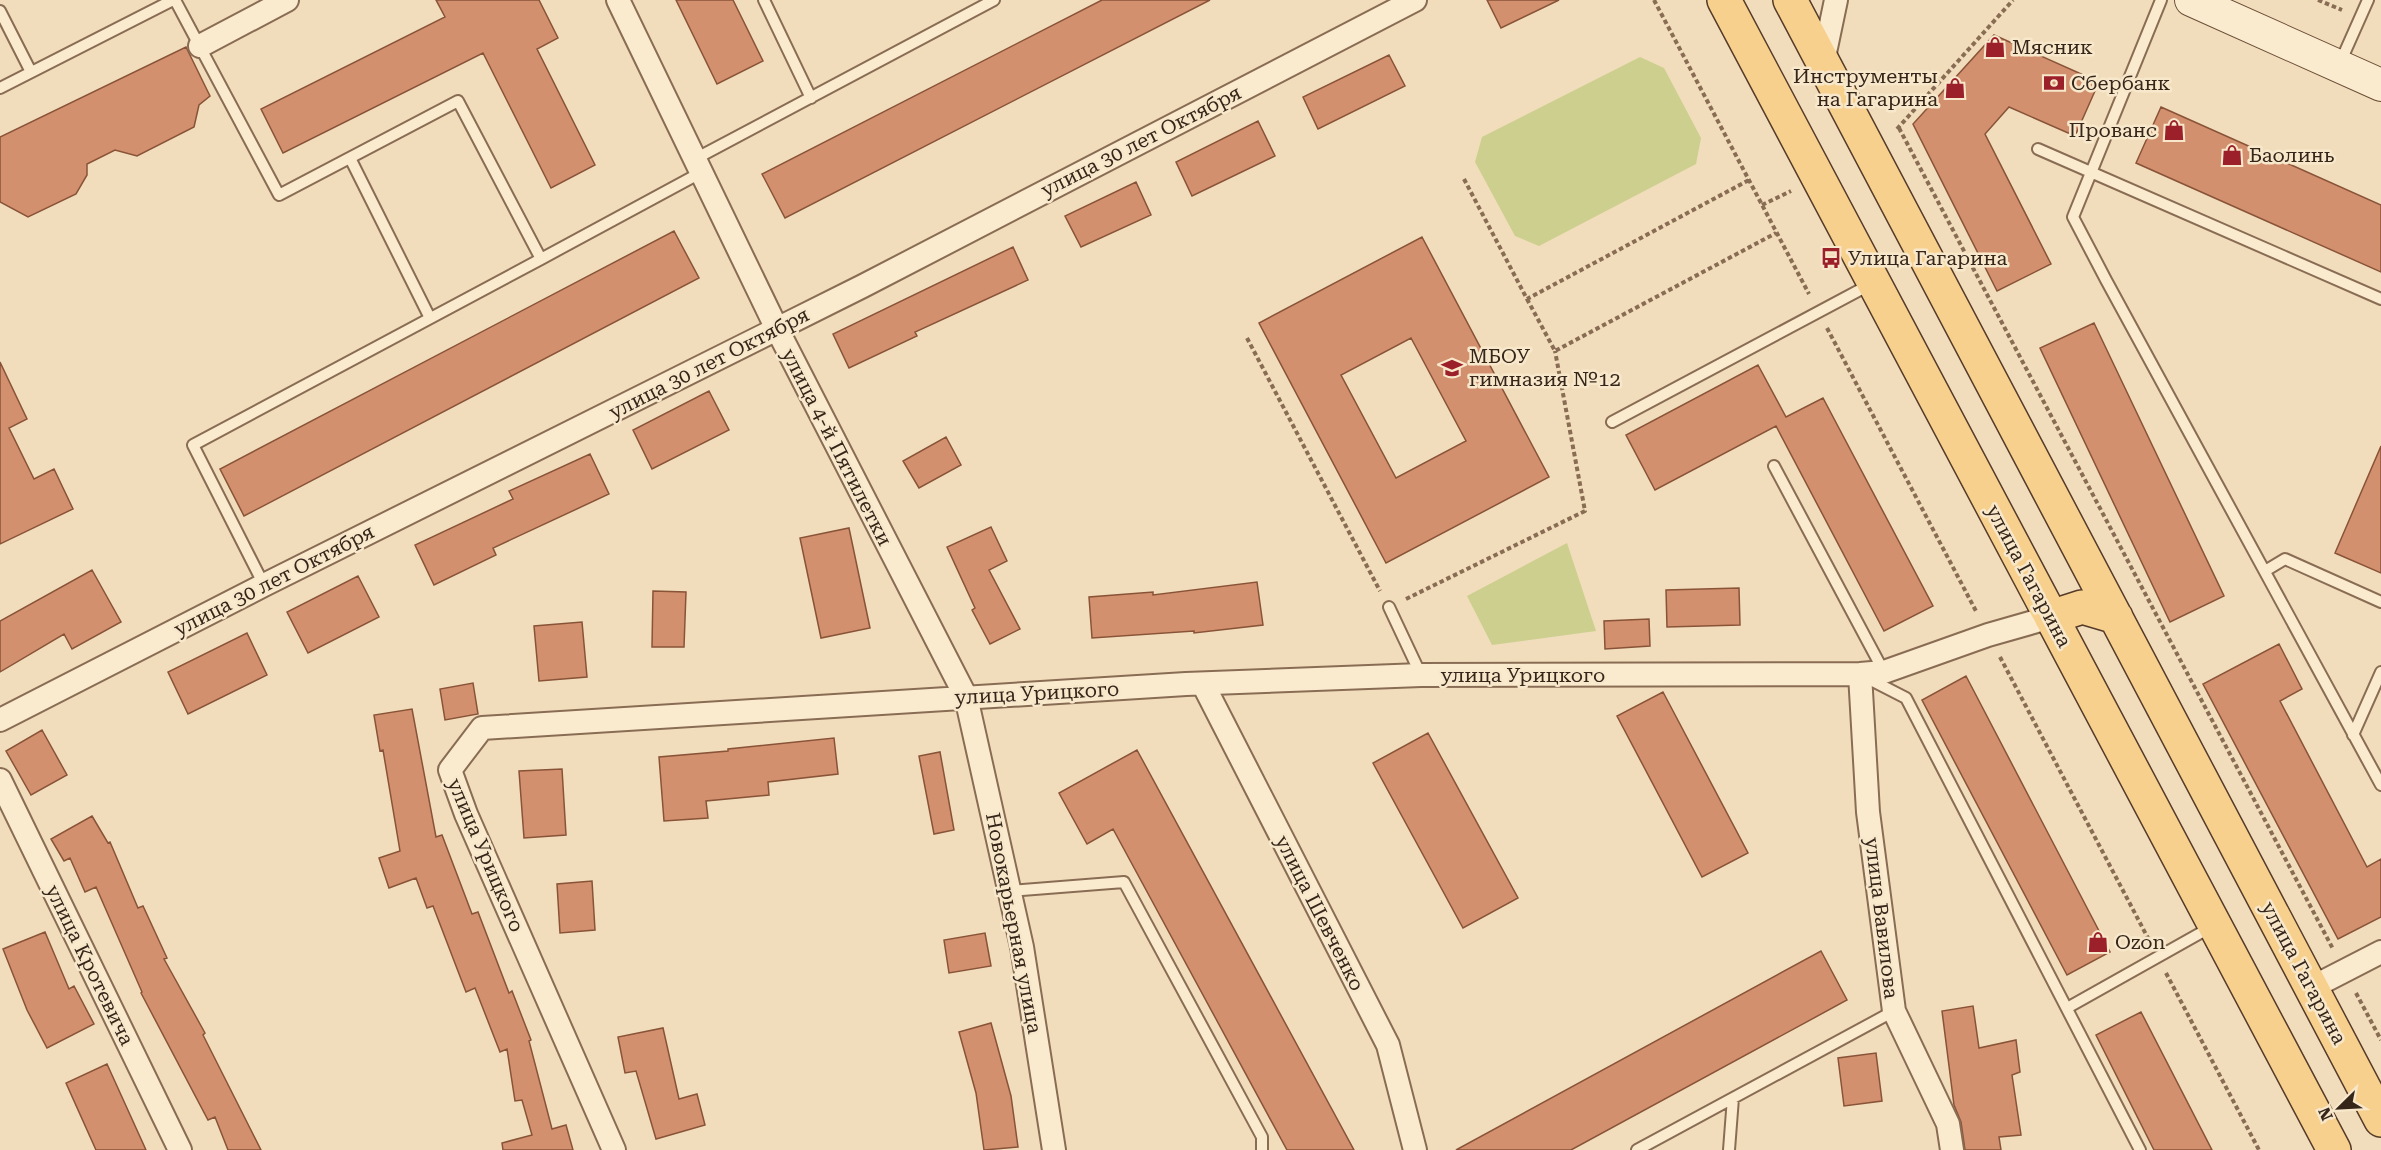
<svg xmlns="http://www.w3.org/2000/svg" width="2381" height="1150" viewBox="0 0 2381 1150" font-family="'Roboto Serif',serif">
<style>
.green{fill:#cccf8e}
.building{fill:#d2906e;stroke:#895338;stroke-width:1.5;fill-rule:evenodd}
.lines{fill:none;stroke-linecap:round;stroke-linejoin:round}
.service-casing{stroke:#896c54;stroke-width:14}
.minor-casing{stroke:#896c54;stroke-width:26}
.secondary-casing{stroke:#6a4d37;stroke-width:34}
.primary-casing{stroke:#553b29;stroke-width:36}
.path{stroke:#896c54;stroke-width:4;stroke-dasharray:4.5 3;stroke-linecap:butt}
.service{stroke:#fbebce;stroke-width:10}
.minor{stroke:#fbebce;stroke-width:22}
.secondary{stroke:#fbebce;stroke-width:32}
.primary{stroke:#f8d08e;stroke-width:33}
.labels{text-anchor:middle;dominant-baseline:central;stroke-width:5;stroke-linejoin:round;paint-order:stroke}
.poi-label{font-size:20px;fill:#36261a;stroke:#f8e8cb;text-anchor:start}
.street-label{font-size:20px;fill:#36261a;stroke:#f8e8cb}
</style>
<rect width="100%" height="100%" fill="#f1ddbb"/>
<path class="green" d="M1640,57L1664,68L1701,138L1696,164L1539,246L1515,236L1475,162L1482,137Z
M1567,543L1596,631L1492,645L1467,596Z"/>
<path class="building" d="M436,0H539L558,38L537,49L595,165L551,188L483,53L283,153L261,109L445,17Z
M676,0H733L763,61L717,84Z
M1102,0H1210L785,218L762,174Z
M1487,0H1559L1501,28Z
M1994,35L2099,82L2075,136L2009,107L1985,134L2051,264L1997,291L1913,124Z
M186,47L210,96L199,105L194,127L137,156L115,150L87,164V175L76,194L28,217L0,202V137Z
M1389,55L1405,86L1318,129L1303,97Z
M2161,107L2381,205V272L2136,163Z
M1258,121L1275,156L1192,196L1176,162Z
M1136,182L1151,215L1081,247L1065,216Z
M674,231L699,278L244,516L220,469Z
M1422,237L1549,477L1386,563L1259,323ZM1411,338L1466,441L1396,478L1341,375Z
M1013,247L1028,280L915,332L917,336L849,368L833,334Z
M2094,323L2224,596L2170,622L2040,348Z
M0,362L27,419L9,428L34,479L54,469L73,509L0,544Z
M1758,365L1786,417L1823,398L1933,606L1884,631L1776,426L1655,490L1626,435Z
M709,391L729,430L652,469L633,430Z
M946,437L961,465L919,488L903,461Z
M2381,446V573L2335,553Z
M590,454L609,494L493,548L496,555L434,585L415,545L513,499L509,491Z
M991,527L1007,561L989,570L1020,629L990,644L972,610L975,608L947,547Z
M849,528L870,628L821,638L800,538Z
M92,570L121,622L72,649L64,634L0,672V621Z
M358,576L379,617L308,653L287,612Z
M1257,582L1263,625L1194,633V631L1092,638L1089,597L1153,592V595Z
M1739,588L1740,625L1667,627L1666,590Z
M653,591L686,592L684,647H652Z
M1649,619L1650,646L1605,649L1604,621Z
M582,622L587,677L539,681L534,626Z
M247,633L267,675L188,714L168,672Z
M2279,644L2302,689L2280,701L2367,867L2381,859V917L2338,939L2203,684Z
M1966,676L2110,952L2067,975L1922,700Z
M473,683L478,714L445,720L440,689Z
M1663,692L1748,853L1702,877L1617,716Z
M412,709L436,837L442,835L472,914L478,912L509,993L512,991L531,1040L529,1041L552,1129L566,1125L573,1150H503L502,1143L532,1135L522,1100L515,1101L507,1049L500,1052L475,988L466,992L433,906L427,908L416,878L389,888L379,858L400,851L383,750L380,751L374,715Z
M42,730L67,775L31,795L6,751Z
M1428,733L1518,898L1463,928L1373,763Z
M834,738L838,774L768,782L769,795L706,801L708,818L664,821L659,757L728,751V749Z
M1137,750L1354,1150H1287L1113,829L1087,844L1059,793Z
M940,752L954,830L934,834L919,756Z
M562,769L566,835L524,838L519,771Z
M92,816L108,843L110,842L138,908L143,906L167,958L164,959L205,1033L203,1035L261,1150H228L215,1117L208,1120L141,993L142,992L96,887L85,892L70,858L64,861L51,839Z
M592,881L595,930L560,933L557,884Z
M45,932L69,989L74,986L94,1024L47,1048L27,1010L3,949Z
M985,933L991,966L949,973L944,940Z
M1821,951L1847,1000L1571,1150H1456Z
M1973,1006L1979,1048L2016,1040L2020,1072L2012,1075L2021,1135L1999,1137L2001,1150H1965L1961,1122L1954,1105L1942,1011Z
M2141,1012L2212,1150H2154L2096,1035Z
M991,1023L1011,1096L1018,1147L984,1150L976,1093L959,1032Z
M663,1028L679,1099L697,1094L705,1125L656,1139L636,1071L625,1073L618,1037Z
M1876,1053L1882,1101L1844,1106L1838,1058Z
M107,1064L146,1150H96L66,1083Z"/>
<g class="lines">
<defs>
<path id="service" d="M175,0L279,195L458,101L541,259L702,172
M764,0L811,98
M2161,0L2073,217L2106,280L2381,785
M0,11L31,72
M2340,63L2368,0
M0,88L173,0
M2038,149L2381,299
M350,158L430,318
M695,159L994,0
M1612,422L1871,284
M1774,466L1884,672
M2265,571L2285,559L2381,602
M264,585L193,445L541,259
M1389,607L1421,675
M1865,677L1906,698L2140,1150
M2353,735L2381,672
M1010,891L1124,882L1262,1137V1150
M2067,1008L2213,926
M1637,1150L1894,1011
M1729,1150L1733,1098"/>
<path id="minor" d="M618,0L777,329L966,697L1022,947L1054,1150
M200,46L287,0
M1823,62L1836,0
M1860,674L1868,812L1894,1011L1948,1124L1952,1150
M1203,684L1388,1045L1415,1150
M0,720L264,585L863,286L1415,0
M0,780L180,1150
M2311,988L2381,952
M614,1150L466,814L450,770L482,728L1186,684L1421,675L1860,674L1884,672L1988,635L2051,617"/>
<path id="secondary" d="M2191,0L2381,85"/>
<path id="primary" d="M1724,0L2334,1150
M1790,0L2381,1120
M2051,617L2082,607L2116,617"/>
</defs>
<use href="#service" class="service-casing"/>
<use href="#minor" class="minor-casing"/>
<use href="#secondary" class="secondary-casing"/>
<use href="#primary" class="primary-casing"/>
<path class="path" d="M1654,0L1809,294
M2318,0L2342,10
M1899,128L2333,949
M1897,129L2013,0
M1464,179L1527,299L1749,180
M1762,205L1791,191
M1527,299L1555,351L1776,233
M1827,328L1977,613
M1247,338L1380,591
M1406,599L1585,511L1555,351
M2000,657L2149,940
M2166,973L2259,1150
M2356,993L2381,1040"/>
<use href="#service" class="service"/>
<use href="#minor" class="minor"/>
<use href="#secondary" class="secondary"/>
<use href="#primary" class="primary"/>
</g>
<defs>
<symbol id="shop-bare" viewBox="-9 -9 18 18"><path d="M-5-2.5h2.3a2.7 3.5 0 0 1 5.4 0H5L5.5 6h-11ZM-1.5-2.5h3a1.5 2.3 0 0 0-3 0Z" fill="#9c2029" stroke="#f8e8cb" stroke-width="2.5" paint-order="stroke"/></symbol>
<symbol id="bank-bare" viewBox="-9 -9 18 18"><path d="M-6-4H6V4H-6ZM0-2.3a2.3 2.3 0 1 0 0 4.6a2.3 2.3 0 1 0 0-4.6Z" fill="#9c2029" stroke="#f8e8cb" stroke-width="2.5" paint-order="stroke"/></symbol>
<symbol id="bus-bare" viewBox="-9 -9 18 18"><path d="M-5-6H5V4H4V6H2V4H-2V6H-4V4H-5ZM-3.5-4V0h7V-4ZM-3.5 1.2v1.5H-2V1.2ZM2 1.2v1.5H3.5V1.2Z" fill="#9c2029" stroke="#f8e8cb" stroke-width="2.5" paint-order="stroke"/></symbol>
<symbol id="school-bare" viewBox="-9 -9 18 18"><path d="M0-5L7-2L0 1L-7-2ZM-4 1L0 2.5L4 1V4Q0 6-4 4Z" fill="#9c2029" stroke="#f8e8cb" stroke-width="2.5" paint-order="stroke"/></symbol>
</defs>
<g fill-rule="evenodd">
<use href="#shop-bare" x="1980" y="32" width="30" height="30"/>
<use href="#bank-bare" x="2039" y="68" width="30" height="30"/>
<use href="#shop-bare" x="1940" y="73" width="30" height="30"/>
<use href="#shop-bare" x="2159" y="115" width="30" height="30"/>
<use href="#shop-bare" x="2217" y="140" width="30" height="30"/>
<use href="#bus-bare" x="1816" y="243" width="30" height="30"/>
<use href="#school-bare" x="1437" y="353" width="30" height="30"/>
<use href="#shop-bare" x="2083" y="927" width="30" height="30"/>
</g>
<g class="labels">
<g class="poi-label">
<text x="2012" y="47">Мясник</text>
<text x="1938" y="76" text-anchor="end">Инструменты<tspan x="1938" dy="23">на Гагарина</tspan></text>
<text x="2071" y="83">Сбербанк</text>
<text x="2157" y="130" text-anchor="end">Прованс</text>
<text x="2249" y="155">Баолинь</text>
<text x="1848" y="258">Улица Гагарина</text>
<text x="1469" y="356">МБОУ<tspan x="1469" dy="23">гимназия №12</tspan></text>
<text x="2115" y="942">Ozon</text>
</g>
<g class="street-label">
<text transform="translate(1141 141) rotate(-27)">улица 30 лет Октября</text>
<text transform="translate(709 363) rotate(-27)">улица 30 лет Октября</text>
<text transform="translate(837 447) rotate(63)">улица 4-й Пятилетки</text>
<text transform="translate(2029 576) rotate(62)">улица Гагарина</text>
<text transform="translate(274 580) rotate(-27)">улица 30 лет Октября</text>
<text x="1523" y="675">улица Урицкого</text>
<text transform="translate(1037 693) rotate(-3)">улица Урицкого</text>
<text transform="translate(486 855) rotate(67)">улица Урицкого</text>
<text transform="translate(1320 913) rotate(63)">улица Шевченко</text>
<text transform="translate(1882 918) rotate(83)">улица Вавилова</text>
<text transform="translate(1014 923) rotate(79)">Новокарьерная улица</text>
<text transform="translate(90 965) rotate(64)">улица Кротевича</text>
<text transform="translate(2304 973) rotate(62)">улица Гагарина</text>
</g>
</g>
<g transform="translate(2339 1108) rotate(246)" stroke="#f8e8cb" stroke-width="4.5" paint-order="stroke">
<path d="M0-4.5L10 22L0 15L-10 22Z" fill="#36261a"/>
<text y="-9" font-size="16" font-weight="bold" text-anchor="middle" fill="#36261a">N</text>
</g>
</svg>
